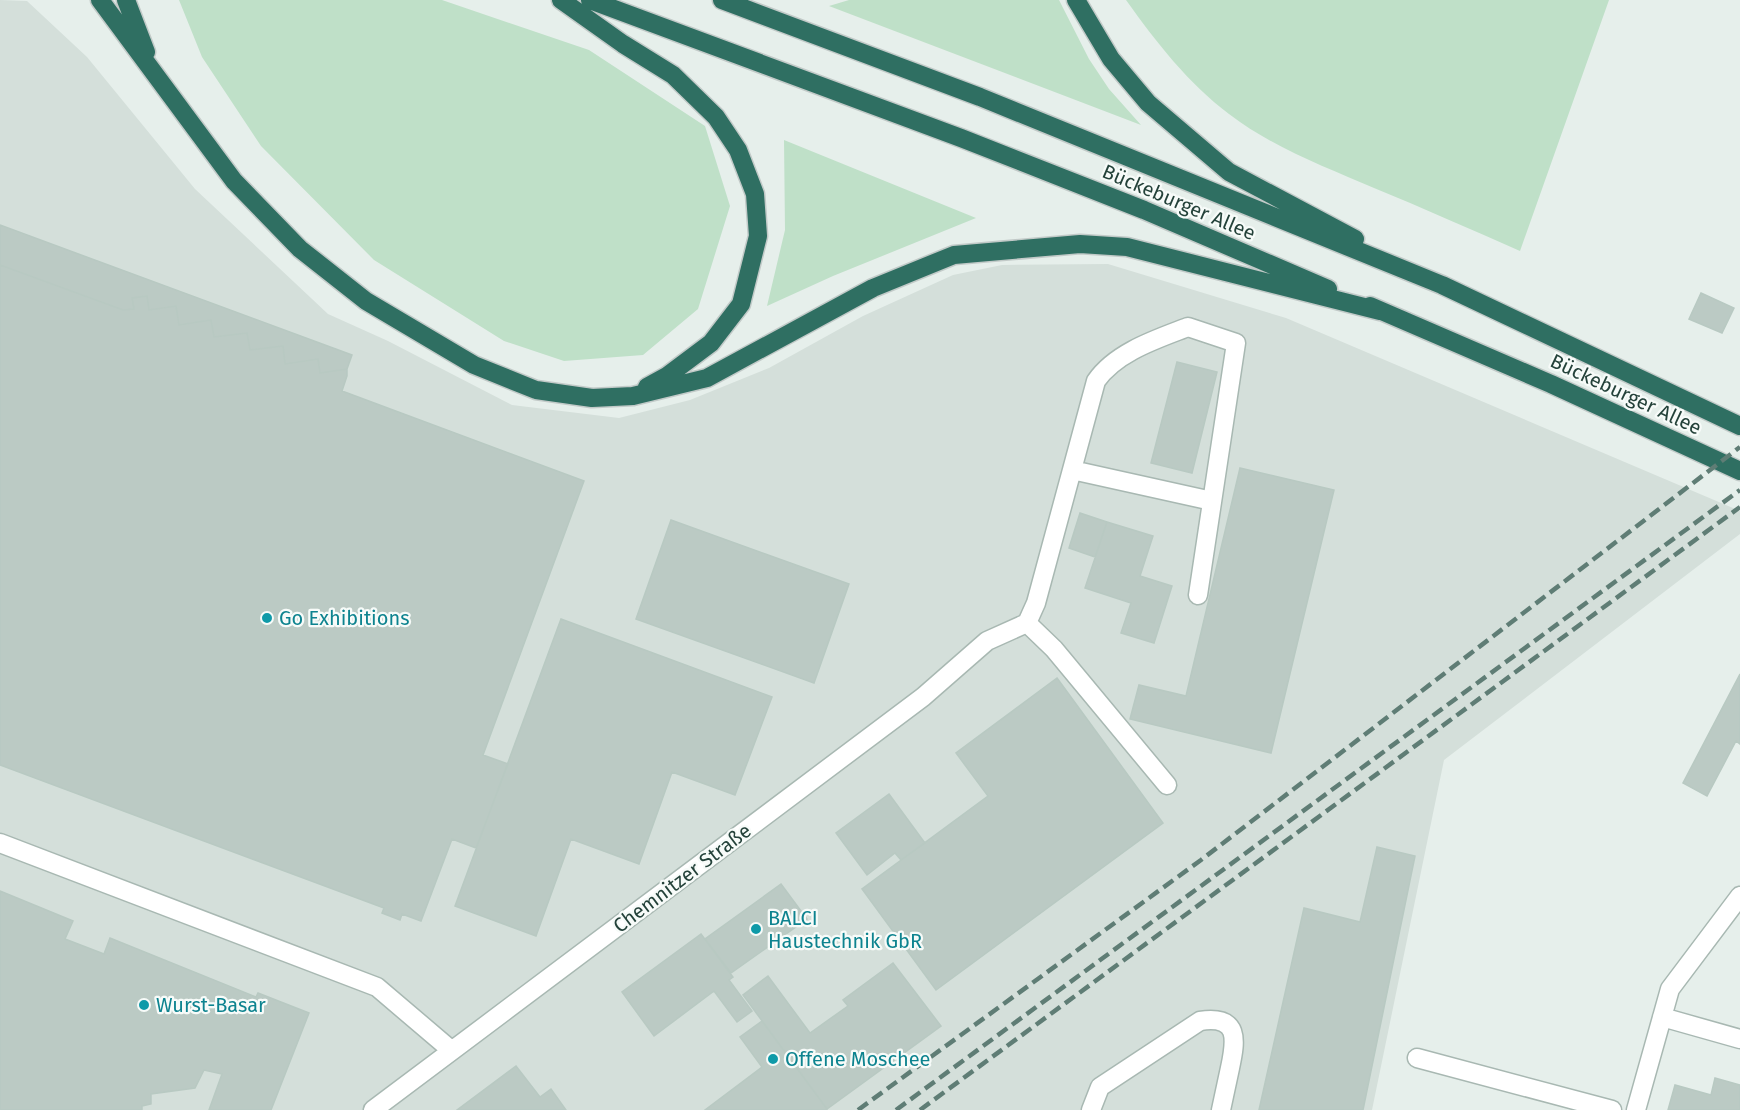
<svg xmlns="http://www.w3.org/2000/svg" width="1740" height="1110" viewBox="0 0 1740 1110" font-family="'Fira Sans',sans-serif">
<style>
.built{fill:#d4dfda}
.green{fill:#bfe0c8}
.building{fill:#bbcac4;stroke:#b8c9c2;stroke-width:1.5}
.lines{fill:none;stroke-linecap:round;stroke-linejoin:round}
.minor-casing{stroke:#a8b8b2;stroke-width:21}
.highway-casing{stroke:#c2cac8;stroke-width:21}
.minor{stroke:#fff;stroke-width:18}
.highway{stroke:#2f6f62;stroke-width:18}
.rail{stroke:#5f7d75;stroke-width:4.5;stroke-dasharray:12 6;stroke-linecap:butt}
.culture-dot{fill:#0f9aa8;stroke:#f7fbf9;stroke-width:2}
.labels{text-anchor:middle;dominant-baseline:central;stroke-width:4.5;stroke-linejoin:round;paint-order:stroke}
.street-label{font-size:20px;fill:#24423a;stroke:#f7fbf9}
.culture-label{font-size:20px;fill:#0d838f;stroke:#f7fbf9;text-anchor:start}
</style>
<rect width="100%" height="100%" fill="#e6efeb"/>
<path class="built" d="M0,0L27,1L87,57L195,189L328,314L388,341L512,405L619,418L690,400L769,368L863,316L953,275L1002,265L1108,264L1286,318L1740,511V534L1444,760L1372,1110H0Z"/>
<path class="green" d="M179,0H442L589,50L705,126L730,206L698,309L643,355L564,361L504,341L374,260L261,146L202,57Z
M849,0H1059L1089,59L1109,89L1141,125L829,6Z
M1126,0H1609L1520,251C1472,230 1423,208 1374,188C1325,167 1272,147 1229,114C1188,83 1156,42 1126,0Z
M784,140L976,218L833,276L767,306L785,230Z"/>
<path class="building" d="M0,225L352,355L347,369L320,373L318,359L285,364L283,346L250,350L247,333L214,337L211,320L179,325L176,306L149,310L147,296L132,298L134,309L123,310L0,265Z
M0,265L123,310L134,309L132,298L147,296L149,310L176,306L179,325L211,320L214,337L247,333L250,350L283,346L285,364L318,359L320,373L347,369V376L342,391L584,481L483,755L508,764L476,848L452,839L421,921L402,914L400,920L382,913L384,908L0,765Z
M1701,293L1734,308L1722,333L1689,319Z
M1177,362L1217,372L1192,473L1151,463Z
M1240,468L1334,490L1271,753L1130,719L1139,685L1186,696Z
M1080,513L1107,522L1095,557L1069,548Z
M671,520L849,584L814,683L636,619Z
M1107,522L1153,536L1140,576L1172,586L1154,643L1121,633L1131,603L1085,588Z
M561,619L772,697L735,795L672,772L639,864L571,839L536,936L455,906Z
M1740,674V744L1736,741L1707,796L1683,783Z
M1057,678L1163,823L936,990L862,889L988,796L956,753Z
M889,794L925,843L901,860L895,853L867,875L836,833Z
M1377,847L1415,856L1363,1110H1259L1304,908L1360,922Z
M781,884L807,919L731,973L705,939Z
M0,891L73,921L65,939L104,954L110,938L256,997L258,993L309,1013L271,1110H209L222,1074L204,1070L195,1088L151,1094V1104L142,1106V1110H0Z
M701,934L733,977L729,980L752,1011L737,1022L714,991L654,1036L622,992Z
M893,963L941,1026L827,1109L743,995L768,976L810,1033L848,1006L843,1000Z
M762,1021L827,1109V1110H705L762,1067L740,1037Z
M516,1066L540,1097L551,1089L566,1110H457Z
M1715,1078L1740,1085V1110H1668L1675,1085L1711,1095Z"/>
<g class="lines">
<defs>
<path id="minor" d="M1072,470L1212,501
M1027,623L1054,649L1167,785
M0,843L377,987L451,1050
M1662,1017L1740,1039
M1417,1058L1612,1110
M373,1110L923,697L987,641L1027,623L1036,603L1096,381C1116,352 1157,339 1188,327L1236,343L1198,595
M1091,1110L1100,1087L1200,1021C1240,1015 1236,1040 1230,1068C1227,1082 1224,1096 1221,1110
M1636,1110L1670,989L1740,896"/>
<path id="highway" d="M100,0L234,181L300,249L366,301L474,365L536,390L592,398L633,396L707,378L873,288L954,255L1080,244L1127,247L1380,311
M126,0L146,52
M561,0L623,44L673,75L716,117L738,150L755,194L758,236L741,304L711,343L667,376L647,387
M590,0L961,138L1144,210L1328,289
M722,0L980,97L1442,285L1740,426
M1076,0L1111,59L1148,103L1229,172L1355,239
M1370,306L1551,384L1740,471"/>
</defs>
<use href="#minor" class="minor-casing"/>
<use href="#highway" class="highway-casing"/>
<use href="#minor" class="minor"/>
<use href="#highway" class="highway"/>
<path class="rail" d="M858,1110L1201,860L1740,447
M896,1110L1740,490
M920,1110L1740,507"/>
</g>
<g class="culture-dot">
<circle cx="267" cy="618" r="6"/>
<circle cx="756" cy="929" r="6"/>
<circle cx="144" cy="1005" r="6"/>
<circle cx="773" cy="1059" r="6"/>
</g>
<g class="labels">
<g class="street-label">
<text transform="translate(1179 202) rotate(23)">Bückeburger Allee</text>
<text transform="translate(1626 394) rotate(25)">Bückeburger Allee</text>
<text transform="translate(682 878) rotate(-37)">Chemnitzer Straße</text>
</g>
<g class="culture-label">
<text x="279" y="618">Go Exhibitions</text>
<text x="768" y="918">BALCI<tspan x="768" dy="23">Haustechnik GbR</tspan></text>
<text x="156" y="1005">Wurst-Basar</text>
<text x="785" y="1059">Offene Moschee</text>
</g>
</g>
</svg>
